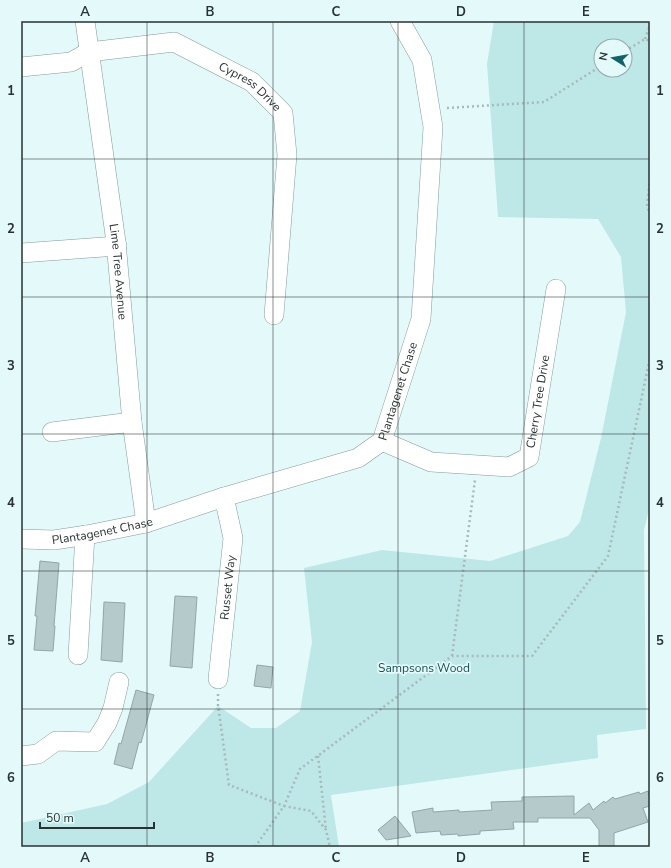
<svg xmlns="http://www.w3.org/2000/svg" width="671" height="868" viewBox="0 0 671 868" font-family="'Nunito Sans',sans-serif">
<style>
.green{fill:#bee7e8;fill-rule:evenodd}
.building{fill:#b5cacb;stroke:#91a6a6}
.lines{fill:none;stroke-linecap:round;stroke-linejoin:round}
.minor-casing{stroke:#859a9a;stroke-width:20}
.path{stroke:#a7b9b9;stroke-width:2.5;stroke-dasharray:2 3;stroke-linecap:butt}
.minor{stroke:#fff;stroke-width:19}
.grid{fill:none;stroke:#293232;stroke-width:1;stroke-opacity:0.55}
.labels{text-anchor:middle;dominant-baseline:central;stroke-width:3.5;stroke-linejoin:round;paint-order:stroke}
.street-label{font-size:12px;fill:#293232;stroke:#e4fafa}
.park-label{font-size:12px;fill:#185052;stroke:#e4fafa}
.neatline{fill:none;stroke:#293232;stroke-width:1.5}
.grid-label{font-size:13px;text-anchor:middle;font-weight:bold;fill:#293232}
</style>
<rect width="100%" height="100%" fill="#e4fafa"/>
<path class="green" d="M494,21H650V505L644,530L646,729L597,735L598,758L331,795L339,847H21V823L107,804L149,782L218,706L251,728H276L300,711L312,642L304,568L382,550L490,561L568,536L580,522L601,438L626,312L621,257L598,219L498,217L487,64ZM601,46H625V70H601Z"/>
<path class="building" d="M40,561L59,563L54,626H55L53,651L34,650L37,616H35Z
M175,596L197,597L192,668L170,666Z
M104,602L125,603L122,662L101,660Z
M257,665L273,667L271,688L254,686Z
M136,690L154,695L141,743L139,742L132,769L114,764L119,743L121,744Z
M648,791L650,798V806L643,808L648,822L614,833V847H599V830L590,818H538V822H513L514,829L480,831V834L458,836V834L441,835L440,831L416,833L412,812L433,808V812L459,810V812L492,810L491,802L522,801V797L574,796V815L589,803L593,810L604,801L605,803L613,797L615,799L639,792L640,794Z
M395,816L411,836L386,840L378,830Z"/>
<g class="lines">
<defs>
<g id="minor">
<path id="s1" d="M85,21L116,242L132,422L146,523"/>
<path id="s2" d="M21,67L71,62L89,52L174,42L252,82L283,113L287,155L274,315"/>
<path d="M21,253L117,246"/>
<path d="M52,432L132,422"/>
<path id="s3" d="M382,441L431,462L509,467L529,457L556,289"/>
<path id="s4" d="M21,539L54,540L87,535L146,523L224,497L358,458L382,441L421,319L433,127L422,60L400,21"/>
<path d="M78,655L85,535"/>
<path id="s5" d="M218,679L233,538L224,497"/>
<path d="M21,756L38,754L56,741L95,742L107,723L113,708L119,682"/>
</g>
</defs>
<use href="#minor" class="minor-casing"/>
<path class="path" d="M645,39L650,25
M625,51L645,39L650,41
M447,108L544,102L601,66
M650,179L647,206L650,213
M452,656L475,480
M218,694V705L229,785L284,806L300,769L452,656H532L608,556L650,358
M318,756L326,830
M255,847L284,806L311,811L326,830L330,847"/>
<use href="#minor" class="minor"/>
</g>
<path class="grid" d="M147,21V847M273,21V847M398,21V847M524,21V847M21,159H650M21,297H650M21,434H650M21,571H650M21,709H650"/>
<g class="labels">
<g class="street-label">
<text stroke="none"><textPath href="#s2" startOffset="245">Cypress Drive</textPath></text>
<text stroke="none"><textPath href="#s1" startOffset="253">Lime Tree Avenue</textPath></text>
<text stroke="none"><textPath href="#s4" startOffset="430">Plantagenet Chase</textPath></text>
<text stroke="none"><textPath href="#s3" startOffset="210">Cherry Tree Drive</textPath></text>
<text stroke="none"><textPath href="#s4" startOffset="82">Plantagenet Chase</textPath></text>
<text stroke="none"><textPath href="#s5" startOffset="92">Russet Way</textPath></text>
</g>
<g class="park-label">
<text x="424" y="668">Sampsons Wood</text>
</g>
</g>
<rect width="671" height="868" fill="none" stroke="#e4fafa" stroke-width="44"/>
<g transform="translate(613 58) rotate(281)"><circle r="19" fill="#e4fafa" stroke="#99aaaa"/>
<path d="M0-3L7 15L0 10L-7 15Z" fill="#126365"/>
<text y="-6" font-size="11" font-weight="bold" text-anchor="middle" fill="#293232">N</text>
</g>
<path d="M40 822v6h114v-6" fill="none" stroke="#293232" stroke-width="2"/>
<text x="46" y="822" font-size="12" fill="#293232" stroke="#e4fafa" stroke-width="3" paint-order="stroke">50 m</text>
<rect x="22" y="22" width="627" height="824" class="neatline"/>
<g class="grid-label">
<text x="85" y="16">A</text>
<text x="210" y="16">B</text>
<text x="336" y="16">C</text>
<text x="461" y="16">D</text>
<text x="586" y="16">E</text>
<text x="11" y="95">1</text>
<text x="660" y="95">1</text>
<text x="11" y="233">2</text>
<text x="660" y="233">2</text>
<text x="11" y="370">3</text>
<text x="660" y="370">3</text>
<text x="11" y="507">4</text>
<text x="660" y="507">4</text>
<text x="11" y="645">5</text>
<text x="660" y="645">5</text>
<text x="11" y="782">6</text>
<text x="660" y="782">6</text>
<text x="85" y="862">A</text>
<text x="210" y="862">B</text>
<text x="336" y="862">C</text>
<text x="461" y="862">D</text>
<text x="586" y="862">E</text>
</g>
</svg>
